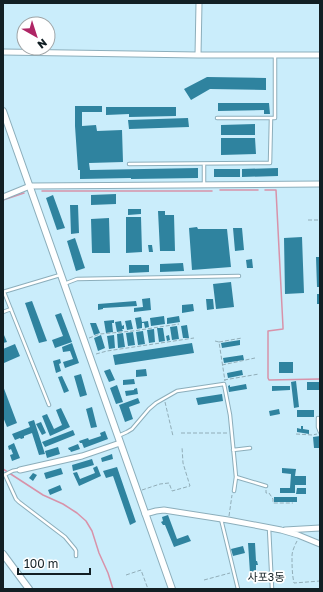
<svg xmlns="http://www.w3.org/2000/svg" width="323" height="592" viewBox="0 0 323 592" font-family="'Golos Text','Noto Sans KR',sans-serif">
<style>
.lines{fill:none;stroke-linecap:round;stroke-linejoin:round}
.stream{stroke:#d892a9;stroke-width:1.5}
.building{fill:#2f839f}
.service-casing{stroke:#8caebb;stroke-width:4.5}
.minor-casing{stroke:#8caebb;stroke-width:7}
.tertiary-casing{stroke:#8caebb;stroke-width:8}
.path{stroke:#91adb8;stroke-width:1;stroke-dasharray:4 2;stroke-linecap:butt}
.service{stroke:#fff;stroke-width:2.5}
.minor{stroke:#fff;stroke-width:5}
.tertiary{stroke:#fff;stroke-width:6}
.labels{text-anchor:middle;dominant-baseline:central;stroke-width:3.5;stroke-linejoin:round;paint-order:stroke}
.neighbourhood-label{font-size:11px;fill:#121f24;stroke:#fff}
</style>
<rect width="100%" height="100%" fill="#caedfb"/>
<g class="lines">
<path class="stream" d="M220,190H258
M265,190H276L283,327V329L268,331V378L269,380L320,379
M42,191H212
M3,200L24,193
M3,469L43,495L63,504L77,513L86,521L92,531L99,553L108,573L113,589"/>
</g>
<path class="building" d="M207,77L266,78V90L210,89L191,100L184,89Z
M218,103H269L270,114H264V110L218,111Z
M75,106H102V112H82V126L96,125L97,131L122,130L123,162L89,163L90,170L198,168V178L131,179V178L80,179V170H78L75,126Z
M106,107H176V116L129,117V114L106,115Z
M188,118L189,127L129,129L128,120Z
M255,124V135H221V125Z
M221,138H255L256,154L221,155Z
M278,168V176L242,177V169Z
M214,169H240V177H214Z
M116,194V204L91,205V195Z
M53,195L65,228L57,230L46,198Z
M70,205H78L79,233L71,234Z
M128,209H141V214L128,215Z
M158,211H165V215H174L175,251H160Z
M126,217H141L142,252L126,253Z
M109,218L110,253H92L91,219Z
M197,227L198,229H227L231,267L192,270L189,228Z
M233,228H242L244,250L235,251Z
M302,237L304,293L285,294L284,238Z
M75,238L85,268L76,271L67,241Z
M148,245H152L153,252H149Z
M316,257H320V287H317Z
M252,259L253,268H247L246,260Z
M183,263L184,271L160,272V264Z
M129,265H149V272L129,273Z
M231,282L234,307L216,309L213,284Z
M317,294H320V304H317Z
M150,298L151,310L134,312V308L143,307L142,299Z
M206,299H213L214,309L207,310Z
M32,301L47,341L39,343L25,303Z
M136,301L137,306L103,308V309L98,310V304Z
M193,304L194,311L182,313V305Z
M61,313L72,342L55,348L52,340L63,336L55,315Z
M164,316L165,324L151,326L150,318Z
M179,316L180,322L167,324V318Z
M141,317L142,322L148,321L149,327L145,328L144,323H142V328L137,329L135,318Z
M114,320V323H112L113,332L106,333L104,321Z
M131,320L133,329L127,330L125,321Z
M121,321L122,326L124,325V329H122L123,331L117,332L115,322Z
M90,323H96L100,333L94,335Z
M187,325L189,338H183L181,326Z
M177,326L179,339L172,340L170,327Z
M157,328H163L165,341L159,342Z
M154,329L155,342L149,343L147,330Z
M143,331L145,344L138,345L136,332Z
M133,332L135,345L128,346L126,333Z
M123,333L125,347L118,348L117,334Z
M4,335L7,342L3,343V336Z
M101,335L105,348L98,351L94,338Z
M114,335L115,348L109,349L107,336Z
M169,335L170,340L167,341L166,336Z
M240,340V345L222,348L221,343Z
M72,343L79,363L65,368L63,362L73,359L70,351L63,352L62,347Z
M192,343L194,353L115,365L113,355Z
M15,344L20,356L4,363L3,359V349Z
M243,355L244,360L224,363L223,358Z
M60,359L61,363L59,364L61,371L56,373L53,361Z
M279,362H293V373H279Z
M110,369L115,380L109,382L104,371Z
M146,369L147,376L136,377V370Z
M242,370L243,375L228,378L227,373Z
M81,374L87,395L80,397L74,376Z
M62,376L69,391L64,393L58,377Z
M134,379L135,384L123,385V380Z
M296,381L299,407L294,408L291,382Z
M307,382H320V390H307Z
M246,384L247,389L229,392L228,386L230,385V387Z
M117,385L123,402L116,404L110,388Z
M3,386L17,423L7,427L3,417Z
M272,386H290V390L272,391Z
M137,388L138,394L126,396L125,391L134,390V389Z
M222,394L223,401L198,405L196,398Z
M138,398L140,403L129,407L133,419L125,422L119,405Z
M92,407L97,427L91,428L86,409Z
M61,408L70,427L50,436L42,416L47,414L54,429L62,425L56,410Z
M279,409L280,414L270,416L269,411Z
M297,410H314V417H297Z
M34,420L45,454L39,455L32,433L24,436V438L21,439L20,438L15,440L12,434L30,427L28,422Z
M41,422L46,433L42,435L36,424Z
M301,426H303V429L309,430V434L297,432V428L301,429Z
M73,430L75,435L45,447L42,442Z
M105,431L108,439L84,448L82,443H80L79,441L88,438L89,440L101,436L100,433Z
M320,436V439H319V448H314L313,437Z
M14,443L20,458L12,461L10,455L13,454L11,449L9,450L8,446Z
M78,444L80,449L71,452L70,450H69L68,448Z
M58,447L60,454L47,458L45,451Z
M112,454L113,459L102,462L101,458Z
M92,459L94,465L73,471L72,465Z
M97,466L101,476L79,486L73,473L77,472L80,479L95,473L93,468Z
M117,467L136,522L130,525L113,476L106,478L103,471Z
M61,468L63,474L46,479L44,473Z
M282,468L296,469L295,476H306V485H295V493H280V488H290L291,474L282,473Z
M33,473L37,475L33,481L29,478Z
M60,485L62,490L50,495L48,490Z
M297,488H306V494H296Z
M274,497H297V502H274Z
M168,515L177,539L188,535L191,541L174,547L165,525H163L161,522L163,521L162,517Z
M248,543H255L256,561H257L258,565H256V573H250Z
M243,546L245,553L233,556L231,549Z"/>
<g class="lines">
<defs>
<path id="service" d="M217,118H275V55
M129,164L270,163L271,118
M204,164V185
M64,284L77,279L239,276
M3,292L60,275
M4,292L49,405
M3,312L11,309
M318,418V427L320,432
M118,436L127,432L132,429L149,409L156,403L177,391L224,384L230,415L234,456L236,477L234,491
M233,450L250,448
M3,475C10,474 10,469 19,470
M5,475L16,499L19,502L65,537L75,549L76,551V556
M236,477L266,486
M221,519L238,589
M269,528L272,589"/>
<path id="minor" d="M3,52L198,55H320
M198,55L199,3
M3,197L30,186L320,184
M20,470L82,456L120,443
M145,514L156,511L164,510L228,520L281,530L298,535L320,544
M285,530L320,528"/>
<path id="tertiary" d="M3,111L172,589
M3,554L29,589"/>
</defs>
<use href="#service" class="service-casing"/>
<use href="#minor" class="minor-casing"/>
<use href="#tertiary" class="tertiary-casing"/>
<path class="path" d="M308,220H320
M89,338L100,334L133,331L179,324
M215,341L219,342L225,381
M219,342L242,338
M96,354L107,351L194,338
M222,365L255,358
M224,380L259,374
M165,402L173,436
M181,433H229
M296,434L312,435L317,434
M142,490L160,484L169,483L172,491L190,486L183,463L182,447
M266,490V493H269L273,499V503H293
M229,516L232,495
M297,541C295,545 292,551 292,556C292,565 292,574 294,583L320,581
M126,575L141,570L148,589
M204,580L230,573"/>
<use href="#service" class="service"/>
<use href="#minor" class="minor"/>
<use href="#tertiary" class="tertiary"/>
</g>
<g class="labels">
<g class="neighbourhood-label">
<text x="266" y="576">사포3동</text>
</g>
</g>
<rect width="323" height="592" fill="none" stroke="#121f24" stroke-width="8"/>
<g transform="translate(36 36) rotate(141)"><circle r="19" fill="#ffffff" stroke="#a0a5a7"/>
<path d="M0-3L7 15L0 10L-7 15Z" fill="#af2565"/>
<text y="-6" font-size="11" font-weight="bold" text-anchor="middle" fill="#121f24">N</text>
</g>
<path d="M18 568v6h72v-6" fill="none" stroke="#121f24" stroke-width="2"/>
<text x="24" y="568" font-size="12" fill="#121f24" stroke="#ffffff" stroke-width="3" paint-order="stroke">100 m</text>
</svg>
